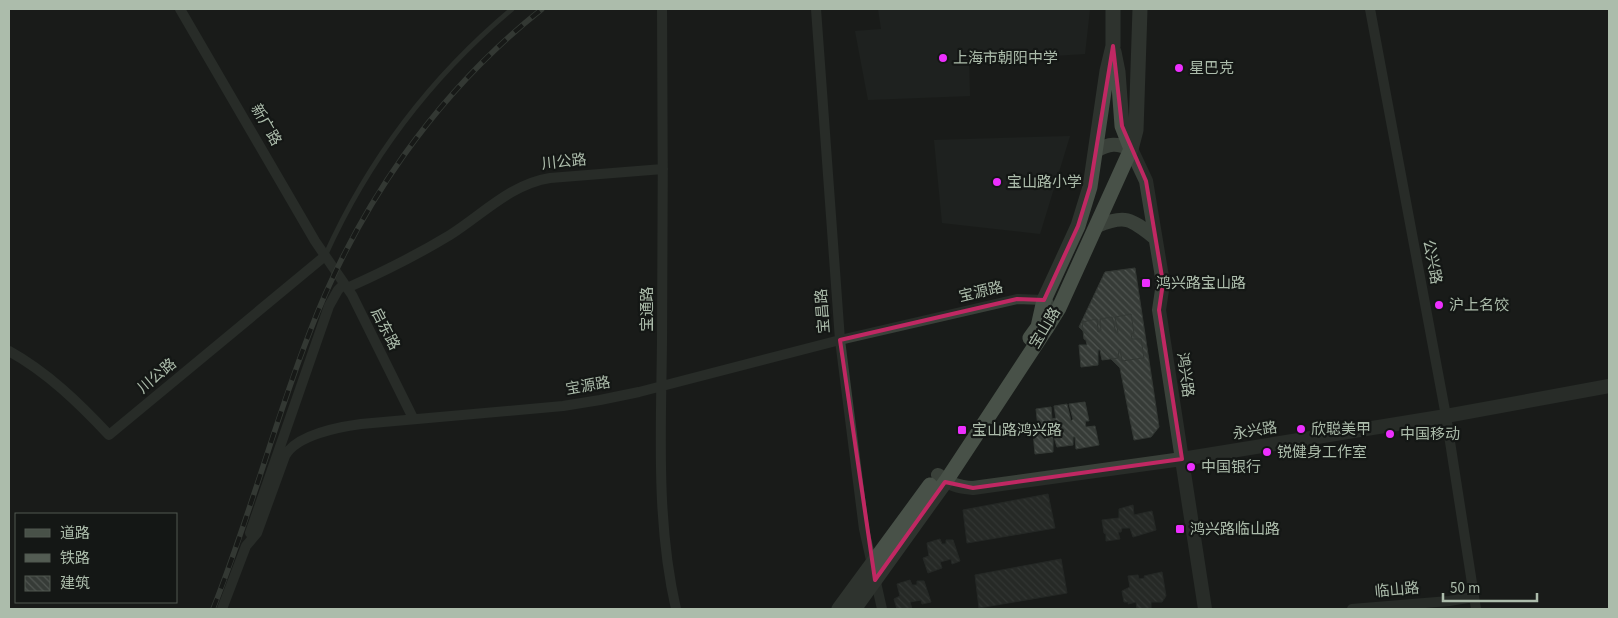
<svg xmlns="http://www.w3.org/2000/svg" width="1618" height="618" viewBox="0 0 1618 618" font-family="'Source Sans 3','Noto Sans SC',sans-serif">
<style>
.built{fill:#252926}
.building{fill:url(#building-back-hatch);stroke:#333834}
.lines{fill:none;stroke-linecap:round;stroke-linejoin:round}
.service{stroke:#3a413a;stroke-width:5}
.minor{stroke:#3a413a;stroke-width:10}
.tertiary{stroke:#3a413a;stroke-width:14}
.secondary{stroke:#485148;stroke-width:15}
.rail-casing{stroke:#535c53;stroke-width:5.5}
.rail{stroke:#141715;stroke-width:4;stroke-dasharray:11;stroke-linecap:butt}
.marked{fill:none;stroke:#c02863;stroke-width:4;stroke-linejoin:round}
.poi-dot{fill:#ed2ffe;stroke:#141715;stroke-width:2}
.labels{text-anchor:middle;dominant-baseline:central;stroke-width:4.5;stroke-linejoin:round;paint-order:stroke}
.poi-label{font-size:15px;fill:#acbcab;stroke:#141715;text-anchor:start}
.street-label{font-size:15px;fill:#acbcab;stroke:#141715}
</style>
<defs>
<pattern id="building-back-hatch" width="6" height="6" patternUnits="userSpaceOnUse" patternTransform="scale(1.25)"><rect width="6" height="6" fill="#363b37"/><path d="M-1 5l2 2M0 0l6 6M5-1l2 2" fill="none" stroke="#505551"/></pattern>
</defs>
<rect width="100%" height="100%" fill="#191c1a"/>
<path class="built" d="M878,9H1090L1085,54L969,61L970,96L868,100L855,31L881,29Z
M1070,136L1040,234L942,223L934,140Z"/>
<path class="building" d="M1135,268L1159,427L1151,437L1134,440L1120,368L1079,327L1105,272Z
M1131,314L1134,333L1131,334L1132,339H1141L1144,358L1122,361L1120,349L1119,350L1118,358L1102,360L1100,350H1098V365L1081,367L1079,345H1087L1086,340L1084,339L1082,322L1097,319L1098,332L1101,330L1100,319L1112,317L1116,333L1118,332L1115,317Z
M1085,402L1089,421H1085L1086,427L1095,426L1099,445L1076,449L1075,437H1073V445L1057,447L1054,437H1053V452L1035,454L1033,432H1041L1040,427H1038L1036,409L1051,407L1052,419L1056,418L1054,406L1067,404L1071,421L1073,419L1069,404Z
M1048,494L1055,528L967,543L963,510Z
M1133,505L1134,515L1152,511L1156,530L1133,537L1130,528H1122L1121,532H1118L1120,539L1106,541V534L1104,533L1102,520L1119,518V509Z
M940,539L942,544H946V540H953L960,561L952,564L951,559L940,562L942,568L928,573L923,558L929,556L927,543Z
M1061,559L1067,593L979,608L975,575Z
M1162,572L1166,596L1162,602H1151V608L1144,609H1137L1136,602L1128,604L1129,602H1124L1122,591L1130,587L1128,576L1138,575L1139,579L1145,578L1144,576Z
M910,580L912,585H917V581H924L931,602L922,604L921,600L910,602L912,609H897L894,599L900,596L897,584Z"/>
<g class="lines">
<path class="service" d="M325,256C368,160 432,76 512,9"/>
<path class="minor" d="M180,9L315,241L352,295L413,418
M662,9C663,120 663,231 662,342C661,431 656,522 676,609
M816,9L840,340L864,529L882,609
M1370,9L1446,416L1476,609
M347,288C383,272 417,255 450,235C483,214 511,184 550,178L663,169
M9,351C47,372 79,403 109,435L325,256
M250,533L329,306L338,290L344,284
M222,609L246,546L257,533L285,456C296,435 339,427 361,424L563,406L600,400L639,392L840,340L1017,299L1044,300L1049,303
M1352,609L1449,601L1474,597"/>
<path class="tertiary" d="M1096,151C1109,143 1117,143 1131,149L1146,181L1163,283L1159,310L1205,609
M1097,226C1126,214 1131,219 1155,238
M938,475C949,484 958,487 973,488L1182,459L1446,416L1609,386"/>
<path class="secondary" d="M1114,52L1118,72L1122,126L1131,149
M1030,338L1038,327L1044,300L1078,226L1090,187L1107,71L1113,46V9
M839,609L930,485
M854,609L946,481L1046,329L1059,308L1131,149L1136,130L1140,9"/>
<defs>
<path id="rail" d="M213,609C249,519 274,424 309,334C357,207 436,93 542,9"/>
</defs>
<use href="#rail" class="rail-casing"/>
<use href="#rail" class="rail"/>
</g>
<path d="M0 0H1618V618H0ZM1113,46L1122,126L1146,181L1163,283L1159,310L1182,459L973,488L945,482L875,580L840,340L1017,299L1044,300L1078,226L1090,187Z" fill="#191c1a" fill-opacity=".55" fill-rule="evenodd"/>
<path class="marked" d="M1113,46L1122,126L1146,181L1163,283L1159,310L1182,459L973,488L945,482L875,580L840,340L1017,299L1044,300L1078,226L1090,187Z"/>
<g class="poi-dot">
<circle cx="943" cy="58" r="5"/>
<circle cx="1179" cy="68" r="5"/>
<circle cx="997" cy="182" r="5"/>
<rect x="1141" y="278" width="10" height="10" rx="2.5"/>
<circle cx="1439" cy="305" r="5"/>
<circle cx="1301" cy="429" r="5"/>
<rect x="957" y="425" width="10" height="10" rx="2.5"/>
<circle cx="1390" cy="434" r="5"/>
<circle cx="1267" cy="452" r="5"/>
<circle cx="1191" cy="467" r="5"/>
<rect x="1175" y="524" width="10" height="10" rx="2.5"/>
</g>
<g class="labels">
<g class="poi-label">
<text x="953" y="58">上海市朝阳中学</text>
<text x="1189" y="68">星巴克</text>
<text x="1007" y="182">宝山路小学</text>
<text x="1156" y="283">鸿兴路宝山路</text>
<text x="1449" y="305">沪上名饺</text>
<text x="1311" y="429">欣聪美甲</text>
<text x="972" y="430">宝山路鸿兴路</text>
<text x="1400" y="434">中国移动</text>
<text x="1277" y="452">锐健身工作室</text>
<text x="1201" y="467">中国银行</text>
<text x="1190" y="529">鸿兴路临山路</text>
</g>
<g class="street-label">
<text transform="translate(266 125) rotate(60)">新广路</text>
<text transform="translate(564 162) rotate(-6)">川公路</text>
<text transform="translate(1432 262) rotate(79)">公兴路</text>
<text transform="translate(981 292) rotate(-13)">宝源路</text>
<text transform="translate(647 309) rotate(-90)">宝通路</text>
<text transform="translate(823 311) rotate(-94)">宝昌路</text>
<text transform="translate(1045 328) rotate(-59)">宝山路</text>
<text transform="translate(385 329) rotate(63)">启东路</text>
<text transform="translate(1185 375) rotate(82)">鸿兴路</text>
<text transform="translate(157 376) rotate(-40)">川公路</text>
<text transform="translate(588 386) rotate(-10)">宝源路</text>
<text transform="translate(1255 431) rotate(-9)">永兴路</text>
<text transform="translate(1397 590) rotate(-5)">临山路</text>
</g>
</g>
<rect width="1618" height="618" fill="none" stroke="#acbcab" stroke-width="20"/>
<rect x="15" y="513" width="162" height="90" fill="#141715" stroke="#515951"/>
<rect x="25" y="529" width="25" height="8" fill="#485148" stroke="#515951"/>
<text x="60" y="538" font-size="15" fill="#acbcab">道路</text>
<rect x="25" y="554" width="25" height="8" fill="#535c53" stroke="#515951"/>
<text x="60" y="563" font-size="15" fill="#acbcab">铁路</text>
<rect x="25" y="576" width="25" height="15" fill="url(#building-back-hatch)" stroke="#515951"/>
<text x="60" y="588" font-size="15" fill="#acbcab">建筑</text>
<path d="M1443 593v8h94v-8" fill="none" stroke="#acbcab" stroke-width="2.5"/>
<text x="1450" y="593" font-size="15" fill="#acbcab" stroke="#141715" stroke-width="4" paint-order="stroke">50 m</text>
</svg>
